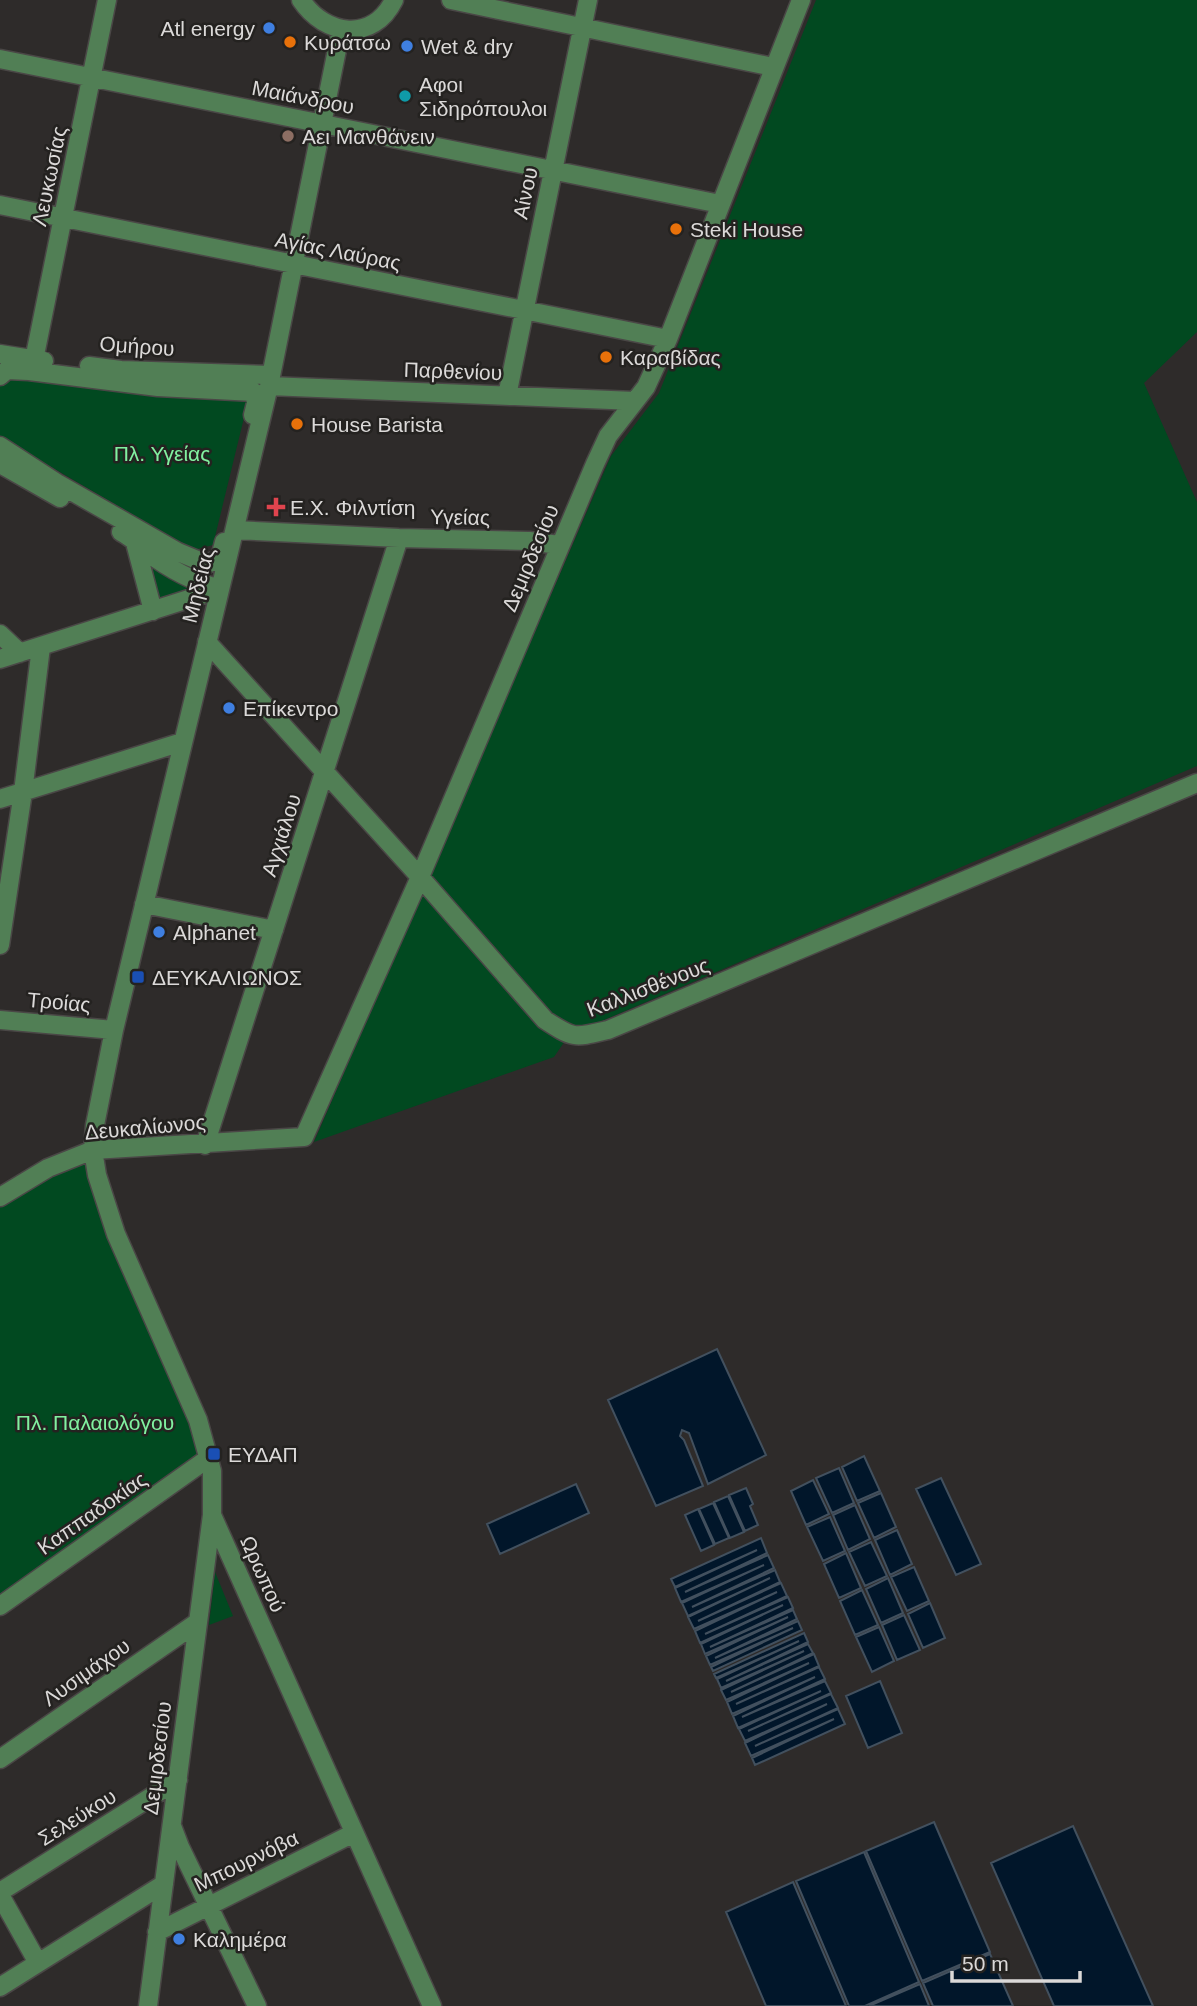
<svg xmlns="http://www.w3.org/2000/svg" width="1197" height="2006" viewBox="0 0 1197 2006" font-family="Arial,sans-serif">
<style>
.green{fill:#014920}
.water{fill:#01162a;stroke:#42505e;stroke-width:2}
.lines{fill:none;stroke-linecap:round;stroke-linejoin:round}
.minor-casing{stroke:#4a4746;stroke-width:21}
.minor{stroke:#517f55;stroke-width:18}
.shop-dot{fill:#3f7fe0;stroke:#242220;stroke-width:2.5}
.food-dot{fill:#e8710a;stroke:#242220;stroke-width:2.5}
.culture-dot{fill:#0f9aa8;stroke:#242220;stroke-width:2.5}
.education-dot{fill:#8d6e63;stroke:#242220;stroke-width:2.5}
.health-dot{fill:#e0444e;stroke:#242220;stroke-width:2.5}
.transit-dot{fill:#1a4fb4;stroke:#242220;stroke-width:2.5}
.labels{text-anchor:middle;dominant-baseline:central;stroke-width:5;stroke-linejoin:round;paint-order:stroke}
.poi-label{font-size:21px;fill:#dbd9d8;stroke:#242220;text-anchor:start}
.street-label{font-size:21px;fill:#dbd9d8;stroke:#242220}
.park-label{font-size:21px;fill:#81f1a0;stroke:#242220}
</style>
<rect width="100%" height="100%" fill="#2e2b2a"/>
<path class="green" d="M816,0H1197V332L1144,383L1197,502V766L569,1035L554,1057L314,1142L611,456L659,393Z
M8,373L251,389L213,545L193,550L0,437V383Z
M149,559L198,588L159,601L154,596Z
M93,1150L210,1457L0,1606V1197Z
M215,1572L233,1616L209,1625Z"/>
<path class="water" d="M717,1349L766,1455L708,1484L689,1433L682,1430L680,1436L684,1440L703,1486L656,1506L608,1400Z
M864,1456L880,1491L857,1501L842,1467Z
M839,1468L854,1503L832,1513L816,1478Z
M941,1478L981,1564L956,1575L916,1489Z
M813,1480L829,1514L806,1525L791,1491Z
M576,1484L589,1513L500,1554L487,1524Z
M746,1488L753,1504L750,1506L758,1525L745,1531L729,1495Z
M881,1493L896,1527L874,1538L858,1503Z
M728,1496L744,1532L730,1538L714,1502Z
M713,1503L729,1538L715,1544L699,1509Z
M855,1505L870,1539L848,1550L833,1515Z
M698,1509L714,1545L701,1551L685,1515Z
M830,1517L845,1551L823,1561L807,1527Z
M897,1530L912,1564L890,1575L875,1540Z
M761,1538L767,1553L685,1592L768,1555L774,1568L692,1607L775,1570L780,1582L698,1621L781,1583L787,1596L705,1634L788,1597L793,1608L710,1647L793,1610L797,1619L715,1658L798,1621L802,1630L713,1671L711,1667L793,1628L710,1665L706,1656L788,1617L705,1654L701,1644L783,1605L700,1643L695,1631L777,1592L694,1629L688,1617L770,1578L688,1616L682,1603L764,1565L681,1602L675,1588L757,1550L675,1587L671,1579Z
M871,1542L887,1576L865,1586L849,1552Z
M846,1553L861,1588L839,1598L824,1564Z
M914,1567L929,1601L907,1611L891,1577Z
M888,1578L903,1613L881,1623L866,1589Z
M862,1590L878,1625L855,1635L840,1601Z
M930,1603L945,1638L923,1648L908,1614Z
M904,1615L920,1650L897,1660L882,1625Z
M879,1627L894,1661L872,1672L856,1637Z
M804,1633L808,1642L726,1681L808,1644L813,1653L731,1692L814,1654L819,1666L736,1704L819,1667L825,1679L742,1717L825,1681L831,1693L748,1731L831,1694L838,1708L755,1746L838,1709L845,1724L755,1765L752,1758L834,1719L751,1756L745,1743L827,1704L745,1741L739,1729L821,1691L738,1728L733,1716L815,1677L732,1714L727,1702L809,1663L726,1700L721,1690L804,1651L721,1688L717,1679L799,1641L716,1678L714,1674Z
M880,1681L902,1733L868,1748L846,1696Z
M934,1822L990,1952L922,1981L866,1851Z
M1073,1826L1153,2006H1054L991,1863Z
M864,1852L919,1982L865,2006H849L796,1881Z
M793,1882L846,2006H766L726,1912Z
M990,1954L1013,2006H933L923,1983Z
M920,1984L929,2006H869Z"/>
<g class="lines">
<defs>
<path id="minor" d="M301,0C325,36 373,43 394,0
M451,0L773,67
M0,59L720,204
M0,205L668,339
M0,354L44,361
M34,360L107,0
M89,366L121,370L271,375
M0,376L7,370L29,371L158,387L254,392L256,403L253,415
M269,386L635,401
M507,396L588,0
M0,446L57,483L178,552L207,564L220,558L224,542
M0,464L60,498
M235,530L399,538L529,541L559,545
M121,532C131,537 138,544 147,552C168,568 194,582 220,589
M134,539L153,611
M0,634L20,653
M207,642L420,877L545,1020C574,1039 574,1038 608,1030L1197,783
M0,659L220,589
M0,799L182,742
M144,904L274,930
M0,945L23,792L41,647
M0,1020L114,1030
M205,1145L399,538
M0,1197L48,1168L93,1150L304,1137L420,877L595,464L608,436L646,387L668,339L801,0
M212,1515L432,2006
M0,1606L210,1457
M0,1759L198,1622
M172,1826L180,1847L257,2006
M0,1892L178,1780
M0,1895L38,1963
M157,1932L354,1833
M0,1987L164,1884
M148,2006L212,1515V1471L198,1420L116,1234L97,1175L93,1150L95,1125L114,1030L269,386L341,30"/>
</defs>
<use href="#minor" class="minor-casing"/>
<use href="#minor" class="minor"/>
</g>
<g class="shop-dot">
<circle cx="269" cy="28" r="7"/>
<circle cx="407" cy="46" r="7"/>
<circle cx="229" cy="708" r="7"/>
<circle cx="159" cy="932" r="7"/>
<circle cx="179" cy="1939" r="7"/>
</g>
<g class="food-dot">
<circle cx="290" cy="42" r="7"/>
<circle cx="676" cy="229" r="7"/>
<circle cx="606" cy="357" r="7"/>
<circle cx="297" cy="424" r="7"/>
</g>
<circle class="culture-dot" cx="405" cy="96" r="7"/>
<circle class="education-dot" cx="288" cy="136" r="7"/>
<path class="health-dot" d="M272.5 496.5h7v7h7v7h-7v7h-7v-7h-7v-7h7z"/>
<g class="transit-dot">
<rect x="131" y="970" width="14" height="14" rx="3.5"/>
<rect x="207" y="1447" width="14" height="14" rx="3.5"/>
</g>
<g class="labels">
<g class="poi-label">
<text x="255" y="28" text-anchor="end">Atl energy</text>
<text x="304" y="42">Κυράτσω</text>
<text x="421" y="46">Wet &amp; dry</text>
<text x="419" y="84">Αφοι<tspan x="419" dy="24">Σιδηρόπουλοι</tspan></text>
<text x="302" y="136">Αει Μανθάνειν</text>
<text x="690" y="229">Steki House</text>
<text x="620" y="357">Καραβίδας</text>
<text x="311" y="424">House Barista</text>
<text x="290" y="507">Ε.Χ. Φιλντίση</text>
<text x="243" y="708">Επίκεντρο</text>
<text x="173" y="932">Alphanet</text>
<text x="152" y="977">ΔΕΥΚΑΛΙΩΝΟΣ</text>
<text x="228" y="1454">ΕΥΔΑΠ</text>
<text x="193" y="1939">Καλημέρα</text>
</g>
<g class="street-label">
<text transform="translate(303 97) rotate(11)">Μαιάνδρου</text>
<text transform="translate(49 176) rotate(-78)">Λευκωσίας</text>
<text transform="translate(525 193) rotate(-78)">Αίνου</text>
<text transform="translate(338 251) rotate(11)">Αγίας Λαύρας</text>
<text transform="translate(137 346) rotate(4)">Ομήρου</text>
<text transform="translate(453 371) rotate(2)">Παρθενίου</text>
<text transform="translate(460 517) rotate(1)">Υγείας</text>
<text transform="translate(530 558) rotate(-67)">Δεμιρδεσίου</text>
<text transform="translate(198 585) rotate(-76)">Μηδείας</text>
<text transform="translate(281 835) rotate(-72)">Αγχιάλου</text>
<text transform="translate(648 987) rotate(-21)">Καλλισθένους</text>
<text transform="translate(59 1002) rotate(5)">Τροίας</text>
<text transform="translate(145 1127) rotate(-5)">Δευκαλίωνος</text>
<text transform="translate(92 1513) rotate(-35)">Καππαδοκίας</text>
<text transform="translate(263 1574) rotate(66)">Ωρωπού</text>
<text transform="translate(86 1672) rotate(-35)">Λυσιμάχου</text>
<text transform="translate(157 1758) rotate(-83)">Δεμιρδεσίου</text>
<text transform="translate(77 1817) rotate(-32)">Σελεύκου</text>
<text transform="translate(246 1861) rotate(-26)">Μπουρνόβα</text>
</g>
<g class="park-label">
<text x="162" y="453">Πλ. Υγείας</text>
<text x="95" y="1422">Πλ. Παλαιολόγου</text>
</g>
</g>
<path d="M952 1971v10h128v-10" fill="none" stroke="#dbd9d8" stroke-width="3.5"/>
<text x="962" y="1971" font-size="21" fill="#dbd9d8" stroke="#242220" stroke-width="5" paint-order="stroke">50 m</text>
</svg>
